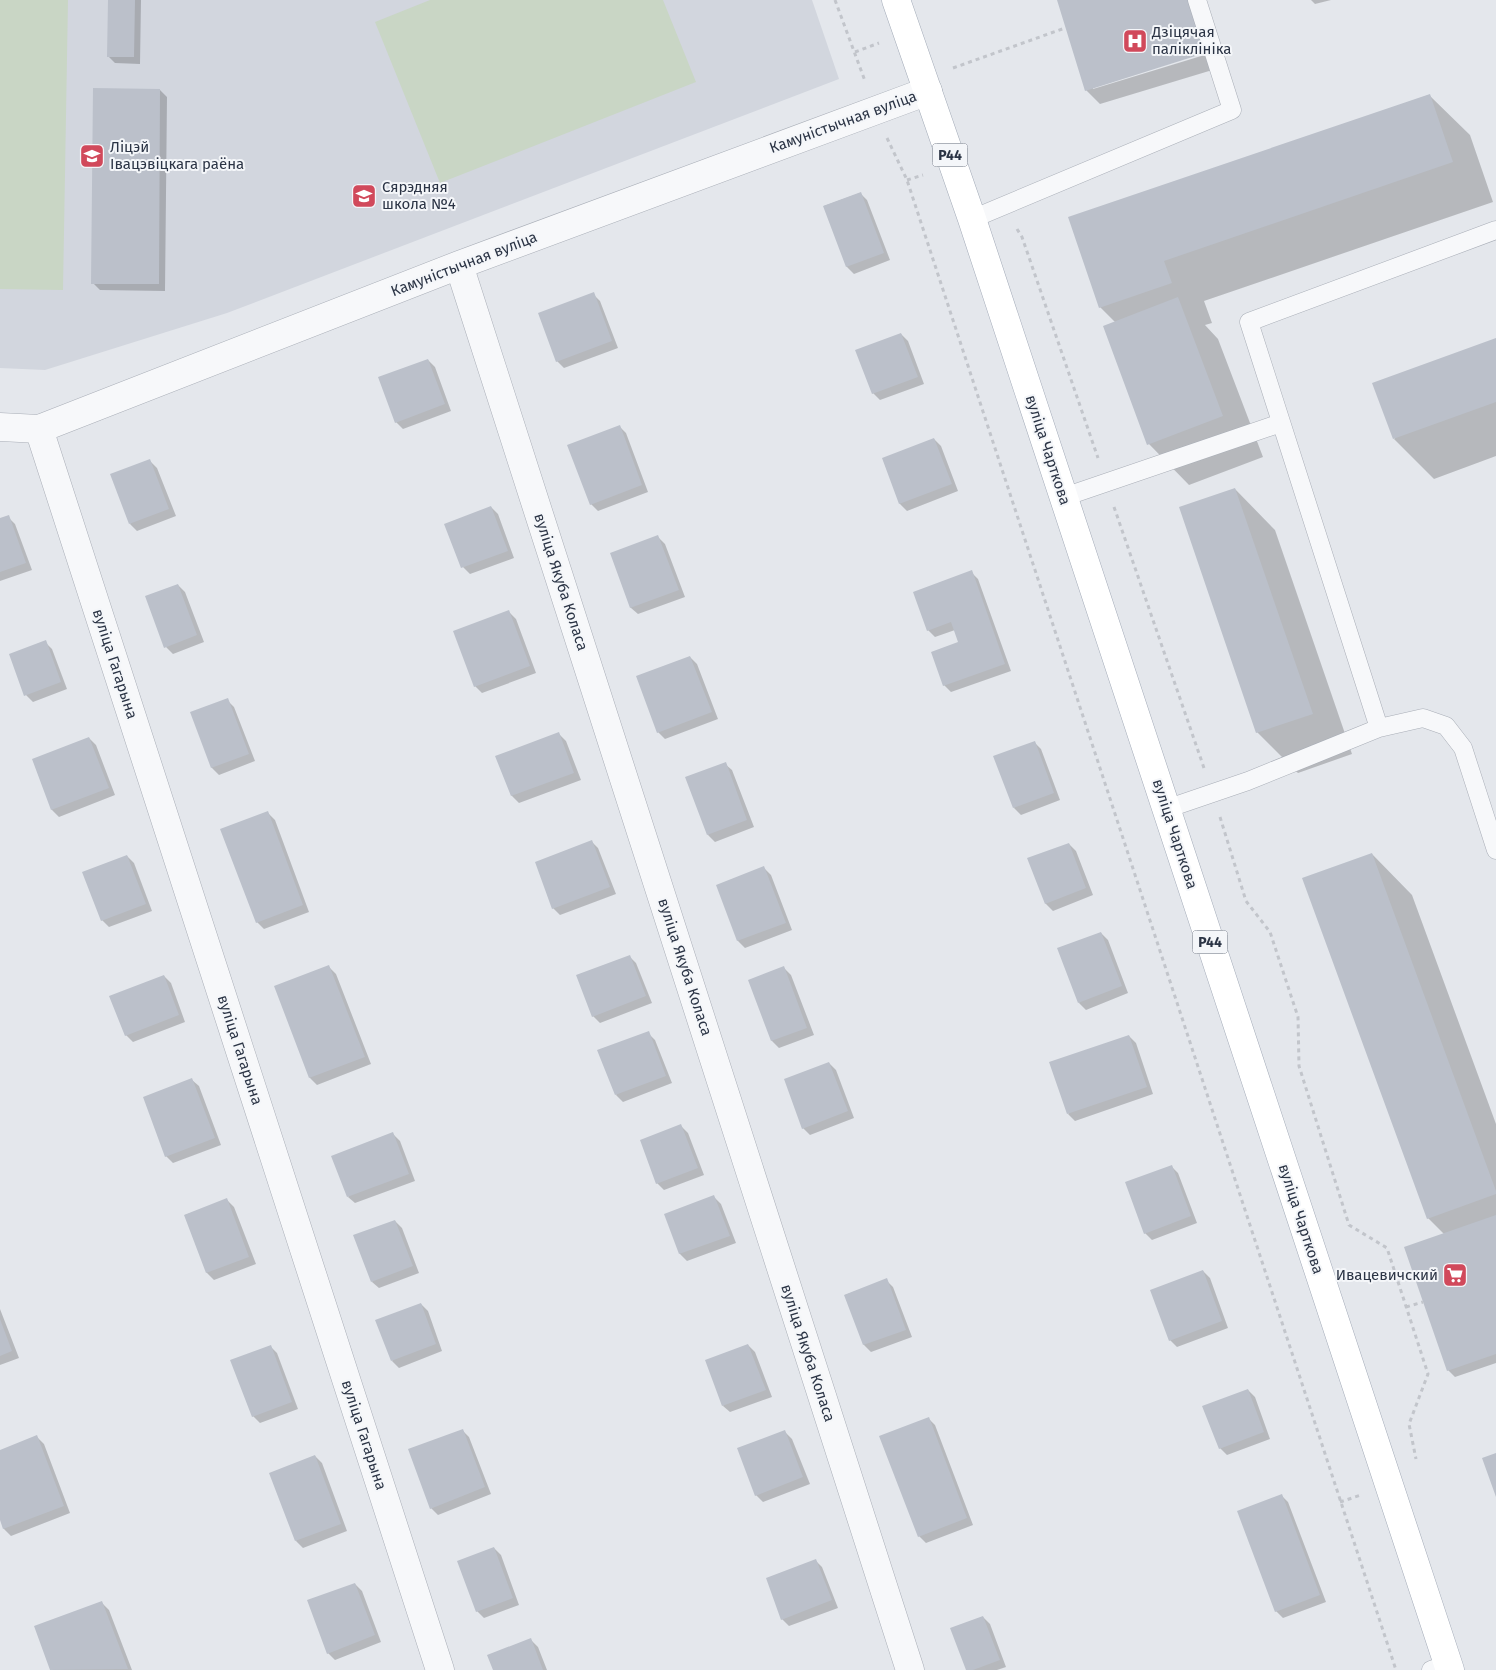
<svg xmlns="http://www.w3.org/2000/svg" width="1496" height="1670" viewBox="0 0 1496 1670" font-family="'Fira Sans',sans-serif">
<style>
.built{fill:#d2d6de}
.green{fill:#c9d6c5}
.shadow{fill:#0003;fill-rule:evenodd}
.building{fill:#bbc0ca}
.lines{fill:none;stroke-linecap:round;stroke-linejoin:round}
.lane-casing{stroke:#a9aeb7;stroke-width:19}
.street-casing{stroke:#a9aeb7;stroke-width:29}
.primary-casing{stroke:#a3abb8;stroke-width:29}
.path{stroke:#c2c5cb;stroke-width:3;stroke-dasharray:4 4;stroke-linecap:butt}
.lane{stroke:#f7f8fa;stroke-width:18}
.street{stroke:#f7f8fa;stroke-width:28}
.primary{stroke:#fff;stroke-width:28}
.labels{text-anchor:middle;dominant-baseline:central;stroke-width:4;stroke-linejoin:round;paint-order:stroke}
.shield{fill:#f4f6f9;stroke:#676e7b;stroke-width:1}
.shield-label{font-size:14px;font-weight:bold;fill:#2b3445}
.poi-label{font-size:15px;fill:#2b3445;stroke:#f4f6f9;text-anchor:start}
.street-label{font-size:15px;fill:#2b3445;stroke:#f4f6f9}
</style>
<rect width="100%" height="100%" fill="#e4e7ec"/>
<path class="built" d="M0,0H812L839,79L227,313L45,370L0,368Z"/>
<path class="green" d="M0,0H68L63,290L0,289Z
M430,0H663L696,82L440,183L375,22Z"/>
<path class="shadow" d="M109,0H141L140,64L115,63L108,56Z
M1058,0H1197L1219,68L1100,104L1086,90ZM1210,50L1211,53L1093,89V87Z
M1311,0H1331L1315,4Z
M160,90L167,97L165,291L100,290L93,283Z
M1429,95L1470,135L1493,202L1204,301L1212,323L1205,325L1218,339L1263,457L1189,485L1149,444L1115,322L1100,307L1070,218Z
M860,193L867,200L890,260L854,274L847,267L824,206Z
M593,294L600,301L618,348L564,368L557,361Z
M901,334L908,341L924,384L880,400L873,393Z
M1496,339V456L1434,479L1394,439Z
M428,360L435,367L451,411L403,429L396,422Z
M619,426L626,433L648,492L598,511L591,504Z
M934,439L941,446L958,491L907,511L900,504L883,459Z
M150,461L157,468L176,516L137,531L130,524Z
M1235,489L1275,530L1352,754L1298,773L1257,732Z
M491,507L498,514L514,558L470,574L463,567Z
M8,517L15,524L32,570L0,581V520Z
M658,537L665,544L685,597L638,614L631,608L612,554Z
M971,572L978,579L1011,671L951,692L944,685L960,643L955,630L935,637L928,630Z
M178,585L185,592L204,642L173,654L166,647Z
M509,612L516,619L536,673L482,693L475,686Z
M45,642L52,649L67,689L33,702L26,695Z
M690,657L697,664L718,719L665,739L658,732Z
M227,700L234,707L255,761L219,775L212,768L192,713Z
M559,734L566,741L581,780L519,803L512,796L497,757Z
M89,738L96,745L115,795L59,817L52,810L33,760Z
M1034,742L1041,749L1060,800L1021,815L1014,808Z
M725,764L732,770L754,827L715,842L708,835Z
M268,813L275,820L309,912L264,929L257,922Z
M591,841L598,848L616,894L560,915L553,908Z
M1069,844L1076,851L1093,895L1053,911L1046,904L1029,859Z
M1372,854L1412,895L1496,1124V1363L1455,1377L1448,1370L1444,1234L1428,1218Z
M127,856L134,863L152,911L109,927L102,920Z
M764,868L771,875L792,930L745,948L738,941L718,885Z
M1101,933L1108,940L1128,993L1086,1010L1079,1003Z
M629,956L636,963L652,1003L600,1023L593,1016Z
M329,967L336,974L371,1064L317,1085L310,1078L276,987Z
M784,968L791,975L814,1035L779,1048L772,1041L750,981Z
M164,976L171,983L185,1022L133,1042L126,1035Z
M648,1033L655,1040L672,1083L623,1102L616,1095Z
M1129,1036L1136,1043L1153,1094L1075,1121L1068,1114Z
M829,1063L836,1070L854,1118L810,1135L803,1128Z
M192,1080L199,1086L221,1145L173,1163L166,1156Z
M681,1126L688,1133L704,1175L664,1190L657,1183Z
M393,1134L400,1141L415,1181L355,1203L348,1197Z
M1171,1166L1178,1173L1197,1223L1152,1240L1145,1233Z
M714,1197L721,1204L736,1243L687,1261L680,1254L666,1215Z
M227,1200L234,1207L256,1264L214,1280L207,1273L185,1215Z
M395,1221L402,1228L419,1273L379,1288L372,1282Z
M1203,1271L1210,1278L1228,1328L1177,1347L1170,1340Z
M886,1280L893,1287L912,1337L871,1352L864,1345L845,1295Z
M421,1304L428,1311L442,1351L399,1368L392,1361Z
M0,1309L19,1358L0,1365Z
M748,1345L755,1352L772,1397L730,1412L723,1406Z
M270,1346L277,1353L298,1409L260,1423L253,1416Z
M1248,1390L1255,1397L1270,1439L1227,1455L1220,1448Z
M928,1418L935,1425L973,1525L926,1543L919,1536Z
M462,1430L469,1437L491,1494L438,1515L431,1508Z
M785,1432L792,1439L810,1484L763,1502L756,1495Z
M37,1437L44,1444L70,1513L11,1536L4,1529L0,1517V1451Z
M315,1456L322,1463L347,1531L303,1548L296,1541Z
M1281,1495L1288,1502L1326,1602L1283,1618L1276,1611Z
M494,1548L501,1555L519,1605L484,1618L477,1611Z
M815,1560L822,1567L838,1608L789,1626L782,1619Z
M355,1584L362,1591L381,1642L335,1660L328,1653Z
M102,1603L109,1610L132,1670H52L36,1627Z
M983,1617L990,1624L1006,1667L997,1670H967Z
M531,1640L538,1647L547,1670H494Z"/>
<path class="building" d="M108,0H135L134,57H107Z
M1057,0H1188L1205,53L1085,91Z
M93,88L160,89L159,284H91Z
M1430,94L1453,162L1164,261L1172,283L1099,308L1068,217Z
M861,192L884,253L846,267L823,206Z
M594,292L612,341L556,362L538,313Z
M1178,297L1223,416L1147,445L1103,326Z
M901,333L918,377L872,394L855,350Z
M1496,338V402L1393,439L1372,383Z
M428,359L445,404L395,423L378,377Z
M620,425L642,485L590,505L567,445Z
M934,438L952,484L899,504L882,458Z
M150,459L169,509L129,524L110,474Z
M1235,488L1313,714L1256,733L1179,507Z
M491,506L508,551L461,568L444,524Z
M9,515L26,563L0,572V518Z
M658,535L679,590L630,608L610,553Z
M972,570L1005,664L943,686L931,652L958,642L951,622L927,631L913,592Z
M178,584L197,635L164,648L145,596Z
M509,610L530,666L474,687L453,631Z
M46,640L61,682L24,696L9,654Z
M690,656L712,712L657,733L636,676Z
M228,698L249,754L211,768L190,712Z
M559,732L574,773L511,796L495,756Z
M89,737L109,788L51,810L32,759Z
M1035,741L1054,793L1013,808L993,756Z
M726,762L747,820L707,835L685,777Z
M268,811L303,905L256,923L220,829Z
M592,840L610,887L552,909L535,862Z
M1069,843L1086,888L1045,904L1027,858Z
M1372,853L1496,1191V1194L1427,1219L1302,878Z
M127,855L146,904L101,921L82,872Z
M764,866L786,923L737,941L716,885Z
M1101,932L1122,986L1078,1003L1057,948Z
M630,955L646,996L592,1017L576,975Z
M329,965L365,1057L309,1078L274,986Z
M784,966L807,1028L771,1041L748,980Z
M164,975L179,1015L125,1036L109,996Z
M649,1031L666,1076L615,1095L597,1050Z
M1129,1035L1147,1087L1067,1114L1049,1062Z
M829,1062L848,1111L802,1129L784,1079Z
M192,1078L215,1138L165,1157L143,1097Z
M681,1124L698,1168L656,1184L640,1140Z
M393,1132L409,1174L347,1197L331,1156Z
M1172,1165L1191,1216L1144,1234L1125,1182Z
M714,1195L730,1236L679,1254L664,1214Z
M227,1198L249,1257L206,1273L184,1215Z
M1496,1215V1354L1447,1371L1404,1247Z
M395,1220L413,1266L371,1282L353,1235Z
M1203,1270L1222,1321L1169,1341L1150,1290Z
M887,1278L906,1330L863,1345L844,1295Z
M421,1303L436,1344L391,1361L375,1320Z
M0,1319L12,1351L0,1356Z
M748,1344L766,1390L722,1406L705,1360Z
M271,1345L292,1402L252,1417L230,1360Z
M1248,1389L1264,1432L1219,1449L1202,1406Z
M929,1417L967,1518L918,1537L879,1436Z
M463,1429L485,1487L430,1509L408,1449Z
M785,1430L803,1477L755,1496L737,1448Z
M37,1435L64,1506L3,1529L0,1520V1450Z
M1496,1453V1497L1482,1458Z
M315,1455L341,1524L295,1541L269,1473Z
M1282,1494L1320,1595L1275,1612L1237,1511Z
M494,1547L513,1598L476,1612L457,1561Z
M816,1559L832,1600L781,1620L766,1578Z
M355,1583L375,1635L327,1654L307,1600Z
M102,1601L128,1669L50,1670L34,1626Z
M983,1616L1000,1660L973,1670H966L950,1628Z
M531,1638L543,1670H493L487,1655Z"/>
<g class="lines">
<defs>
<path id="lane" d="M972,219L1232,110L1197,0
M1064,497L1281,423
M1379,728L1423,718L1446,726L1463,748L1496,850
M1166,809L1248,781L1379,728L1249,322L1496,230
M1431,1670L1448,1664"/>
<path id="street" d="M459,265L910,1670
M0,427L39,429L459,265L928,91
M39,429L440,1670"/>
<path id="primary" d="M896,0L972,219L1450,1670"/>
</defs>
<use href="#lane" class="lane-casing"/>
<use href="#street" class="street-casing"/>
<use href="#primary" class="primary-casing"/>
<path class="path" d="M835,0L865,81
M855,52L879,43
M953,68L1065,28
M887,138L907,180L1396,1670
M907,180L923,175
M1017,229L1022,237L1098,458
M1114,507L1204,768
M1220,817L1246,901L1270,932L1298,1017L1299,1066L1349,1225L1387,1248L1428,1374L1409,1424L1416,1459
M1406,1307L1423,1302
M1340,1502L1361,1495"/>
<use href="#lane" class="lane"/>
<use href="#street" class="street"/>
<use href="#primary" class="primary"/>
</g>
<defs>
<symbol id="hospital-square" viewBox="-11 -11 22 22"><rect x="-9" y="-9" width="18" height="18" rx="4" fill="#d1495b" stroke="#f4f6f9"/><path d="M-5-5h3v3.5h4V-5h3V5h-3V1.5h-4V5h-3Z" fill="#fff"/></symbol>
<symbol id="school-square" viewBox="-11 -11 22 22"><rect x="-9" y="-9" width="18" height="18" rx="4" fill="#d1495b" stroke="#f4f6f9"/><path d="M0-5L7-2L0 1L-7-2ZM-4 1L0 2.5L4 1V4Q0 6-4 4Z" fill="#fff"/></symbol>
<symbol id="supermarket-square" viewBox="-11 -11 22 22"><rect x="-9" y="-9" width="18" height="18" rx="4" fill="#d1495b" stroke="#f4f6f9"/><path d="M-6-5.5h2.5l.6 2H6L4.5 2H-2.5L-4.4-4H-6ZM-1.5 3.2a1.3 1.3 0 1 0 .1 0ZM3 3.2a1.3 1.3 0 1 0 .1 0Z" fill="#fff"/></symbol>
</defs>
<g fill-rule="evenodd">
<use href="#hospital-square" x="1121" y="27" width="28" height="28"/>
<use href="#school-square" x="78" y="142" width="28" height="28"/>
<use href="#school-square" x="350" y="182" width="28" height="28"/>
<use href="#supermarket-square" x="1441" y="1261" width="28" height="28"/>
</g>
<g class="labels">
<g class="shield">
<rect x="932.5" y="143.5" width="35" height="23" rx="4"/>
<rect x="1192.5" y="930.5" width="35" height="23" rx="4"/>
</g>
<g class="shield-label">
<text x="950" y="155">Р44</text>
<text x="1210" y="942">Р44</text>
</g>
<g class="poi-label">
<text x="1152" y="32">Дзіцячая<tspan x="1152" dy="17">паліклініка</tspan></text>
<text x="110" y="147">Ліцэй<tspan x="110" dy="17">Івацэвіцкага раёна</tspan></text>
<text x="382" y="187">Сярэдняя<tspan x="382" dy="17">школа №4</tspan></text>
<text x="1438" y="1275" text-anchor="end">Ивацевичский</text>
</g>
<g class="street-label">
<text transform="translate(843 122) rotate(-20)">Камуністычная вуліца</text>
<text transform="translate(464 264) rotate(-21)">Камуністычная вуліца</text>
<text transform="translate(1048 450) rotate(72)">вуліца Чарткова</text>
<text transform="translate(561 582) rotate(72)">вуліца Якуба Коласа</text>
<text transform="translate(115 664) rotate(72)">вуліца Гагарына</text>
<text transform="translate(1175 834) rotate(72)">вуліца Чарткова</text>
<text transform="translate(685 967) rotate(72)">вуліца Якуба Коласа</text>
<text transform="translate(240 1050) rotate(72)">вуліца Гагарына</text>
<text transform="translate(1301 1219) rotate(72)">вуліца Чарткова</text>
<text transform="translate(808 1353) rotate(72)">вуліца Якуба Коласа</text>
<text transform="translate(364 1435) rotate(72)">вуліца Гагарына</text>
</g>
</g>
</svg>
